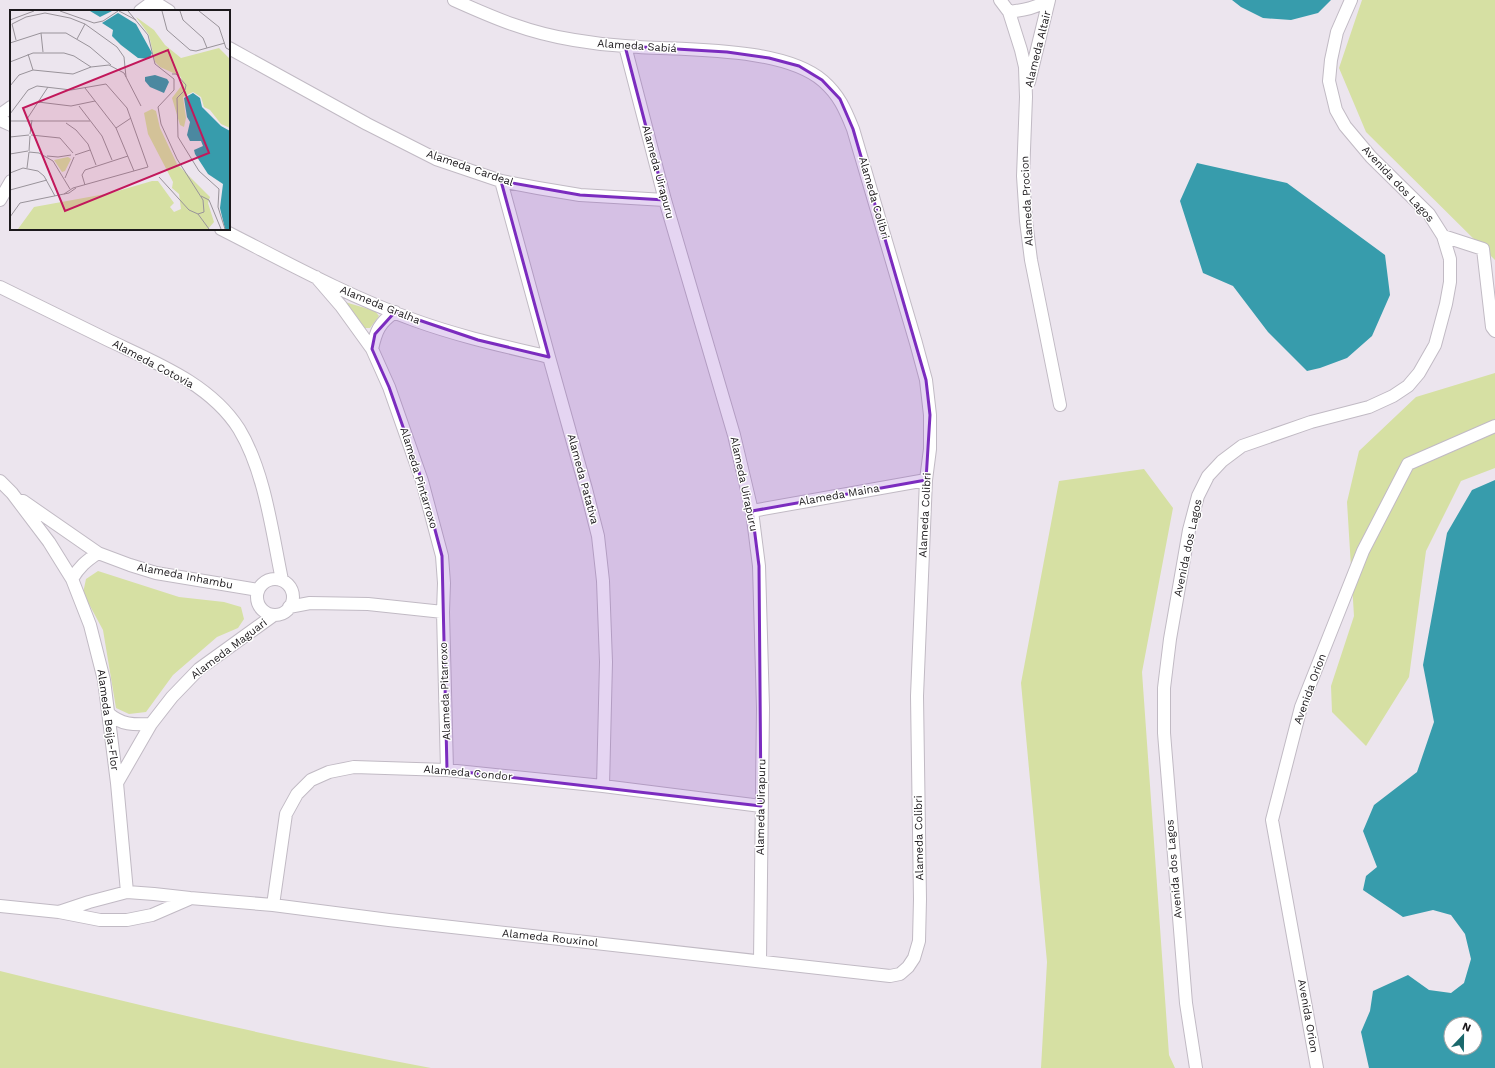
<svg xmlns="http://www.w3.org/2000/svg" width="1495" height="1068" viewBox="0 0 1495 1068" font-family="'Work Sans',sans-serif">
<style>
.green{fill:#d6e0a3}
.water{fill:#379cac;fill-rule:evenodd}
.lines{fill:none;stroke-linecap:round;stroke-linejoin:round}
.street-casing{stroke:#c1bac4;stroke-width:14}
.street{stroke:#fff;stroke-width:12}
.marked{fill:#7b2cbf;fill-opacity:0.2;stroke:#7b2cbf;stroke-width:3;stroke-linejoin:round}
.labels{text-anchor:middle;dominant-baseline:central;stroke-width:3;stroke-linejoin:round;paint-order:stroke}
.street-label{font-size:11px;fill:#1c191c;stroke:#fff}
.inset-road{fill:none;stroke:#99939a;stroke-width:1}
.view{fill:#c2185b;fill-opacity:0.15;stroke:#c2185b;stroke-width:2}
.inset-edge{fill:none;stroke:#1c191c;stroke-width:2}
</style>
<rect width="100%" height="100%" fill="#ece5ee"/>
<path class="green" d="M1362,0H1495V260L1366,132L1339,68Z
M345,302L375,311L379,316L370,328H365Z
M1495,373V468L1461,481L1426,551L1409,677L1366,746L1332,712L1331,686L1354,616L1347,502L1359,451L1416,397Z
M1144,469L1173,508L1142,672L1169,1055L1175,1068H1041L1047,962L1021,683L1059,481Z
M98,571L179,597L224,602L241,607L244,619L238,628L217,637L173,675L146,712L129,714L116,708L103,630L83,593L86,579Z
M0,971C143,1006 286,1041 431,1068H0Z"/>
<path class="water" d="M1232,0H1331L1318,13L1291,20L1263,18L1241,7Z
M1197,163L1287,183L1385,255L1390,295L1372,336L1347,358L1320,368L1307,371L1268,332L1233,286L1203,273L1180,201Z
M1495,480V1068H1369L1361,1032L1370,1011L1373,991L1408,975L1429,990L1451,993L1464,983L1471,959L1465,934L1451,915L1433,910L1403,917L1363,890L1366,876L1377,867L1363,831L1374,805L1417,772L1434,722L1423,665L1447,533L1472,490ZM1451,1024H1475V1048H1451Z"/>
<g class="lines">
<defs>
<path id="street" d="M1000,0L1009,12L1021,50L1025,67L1026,97L1023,176L1026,221L1031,260L1060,405
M153,1L169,11
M140,11L155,0
M1009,12C1024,10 1036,8 1049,0
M625,46L665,200L734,435L752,511L759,566L763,708L760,961
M229,48L367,124L436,159L501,181L538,188L580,195L665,200
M1029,82L1049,0
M0,115L11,107
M0,120L11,125
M501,181L549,357L586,489L598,536L603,581L606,662L603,786
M0,200L11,181
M221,229C284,261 347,296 414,320C458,336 503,346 549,357
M1443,236L1483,249L1492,327L1495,331
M316,277L341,306L372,349L389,387L422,481L442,556L444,583L443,612L447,770
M0,287C35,304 71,322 106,339C154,362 210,383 239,429C265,472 272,532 282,580
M372,349C376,331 379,323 395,312
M0,481L12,493L49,542L72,579L90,625L104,680L117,783L127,892
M23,501L98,553L130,565L156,573L258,590
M752,511L926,480
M72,579C79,567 86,561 98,553
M257 597a18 18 0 1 1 36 0a18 18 0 1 1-36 0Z
M289,607L310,603L368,604L443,612
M108,713C121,725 134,725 151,724
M117,783L151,724L172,697L199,669L274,615
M273,905L286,814L297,794L311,780L329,772L354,767L447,770L603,786L761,806
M0,906L59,912L100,920H127L152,915L189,899
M59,912L89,902L127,892L154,894L190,898L273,905L389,920L890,976L900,974L908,967L914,958L919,941L920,899L917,696L926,480L930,449V415L926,380L916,343L853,129C845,109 839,95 823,81C781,45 679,51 625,46C608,45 591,43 574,40C529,33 494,18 454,0
M1196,1068L1186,1003L1164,733V688L1170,639L1189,530L1198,496L1208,476L1222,461L1242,446L1311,422L1369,407L1393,396L1408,386L1419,373L1435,345L1446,304L1450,282V259L1443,236L1429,214L1371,157L1345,126L1336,110L1329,81L1331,60L1337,32L1351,0
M1317,1068L1272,820L1301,707L1363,551L1408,464L1495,426"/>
</defs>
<use href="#street" class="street-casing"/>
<use href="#street" class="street"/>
</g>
<path class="marked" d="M625,46L727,52L769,58L799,66L822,80L840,99L853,129L926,380L930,415L926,480L752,511L759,566L761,806L447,770L442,556L422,481L389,387L372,349L375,334L395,312L478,340L549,357L501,181L580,195L665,200Z"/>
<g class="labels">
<g class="street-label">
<text transform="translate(637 46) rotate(4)">Alameda Sabiá</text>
<text transform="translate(1038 49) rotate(-76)">Alameda Altair</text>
<text transform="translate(470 168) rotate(19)">Alameda Cardeal</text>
<text transform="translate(658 172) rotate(75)">Alameda Uirapuru</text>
<text transform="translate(1398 184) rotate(47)">Avenida dos Lagos</text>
<text transform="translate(874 198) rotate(74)">Alameda Colibri</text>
<text transform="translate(1027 201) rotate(-93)">Alameda Procion</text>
<text transform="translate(380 305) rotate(22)">Alameda Gralha</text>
<text transform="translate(153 364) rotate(28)">Alameda Cotovia</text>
<text transform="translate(419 478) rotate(73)">Alameda Pintarroxo</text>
<text transform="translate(583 479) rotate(75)">Alameda Patativa</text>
<text transform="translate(744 484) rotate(78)">Alameda Uirapuru</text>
<text transform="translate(839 495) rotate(-10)">Alameda Maina</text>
<text transform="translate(925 515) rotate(-87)">Alameda Colibri</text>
<text transform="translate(1188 548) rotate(-78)">Avenida dos Lagos</text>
<text transform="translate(185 576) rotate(11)">Alameda Inhambu</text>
<text transform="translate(229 649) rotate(-37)">Alameda Maguari</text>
<text transform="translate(1310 689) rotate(-70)">Avenida Orion</text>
<text transform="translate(445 691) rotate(-92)">Alameda Pitarroxo</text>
<text transform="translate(108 720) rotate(82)">Alameda Beija-Flor</text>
<text transform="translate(468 773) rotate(5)">Alameda Condor</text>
<text transform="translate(761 807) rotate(-89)">Alameda Uirapuru</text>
<text transform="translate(919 838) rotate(-91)">Alameda Colibri</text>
<text transform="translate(1174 869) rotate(-95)">Avenida dos Lagos</text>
<text transform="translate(550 938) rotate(6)">Alameda Rouxinol</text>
<text transform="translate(1308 1016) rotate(80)">Avenida Orion</text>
</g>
</g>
<g transform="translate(10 10)">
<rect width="220" height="220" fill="#ece5ee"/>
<path d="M126,7L144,20L155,35L171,48L209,38L220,49V118L211,114L200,100L194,97L191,87L183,82L173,87L176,108L174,117L170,115L162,88L172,75V70L170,66L150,57L145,52L139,25ZM142,99L146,101L150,118L167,154L200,187L198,193L204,212L198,219H8L24,197L101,183L142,171H148L164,193L160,197L164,202L171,199L169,184L162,178L163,172L138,124L134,103ZM58,147L61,149L55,161L52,162L44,150Z" fill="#d6e0a3"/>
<path d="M80,1H102L90,7ZM108,3L126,14L142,43L139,49L128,48L111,35L102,26L103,20L92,13ZM145,65L157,69L159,72L154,83L140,77L135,71V67ZM183,83L190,88L192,97L211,116L220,121V219H215L210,198L213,174L198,164L185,144L184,140L193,136L191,131H180L177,125L180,112L177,107L174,88Z" fill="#379cac"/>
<path class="inset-road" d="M50,1L84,13L93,11L108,1M109,1L126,10M118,1L138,25L145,54L164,69V80L148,97L151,114L167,149L193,190L194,202L188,204L179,200L149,167M152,1L157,20L180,40L186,41L215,33M170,1L173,10L193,28L197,38M189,1L209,17L216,38L220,40M0,10L24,1M31,23L33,42M67,29L75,14M6,30L2,14L16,7L35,3L60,8L75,14L107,37L114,47L116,67M0,33L31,23H56L80,37L101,55M18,44L23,60M0,52L23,43H54L64,46L81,57M162,64H166L176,75L175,80L167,88L168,127L189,161L209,179L208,197L215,219M0,76L9,65L23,60L63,64L81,57L99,55L114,63L131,96M75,78L106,118L124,161M28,92L61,96L85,91M69,96L92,126L102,150M0,104L18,80L27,76L61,80L96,74L117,98L138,157L63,178L54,184M17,109L38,77M0,111H80M56,113L66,120L78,134L86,155M106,118L121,108M20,124L22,110M21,125L50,128L63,143M0,127L19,125M19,141L20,126M19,142L29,143L43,151L60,179M0,144L18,141M65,145L80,140M37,146L48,147L61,145M17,158L19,142M0,163L13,158L28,161L34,166L45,186M55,168L64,147M75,175L72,165L75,160L118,146M0,180L37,170M191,186L199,190L211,219M188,204L199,219M0,207L10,193L59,183L66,178"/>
<path class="view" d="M158,40L199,143L55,201L13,98Z"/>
<rect width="220" height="220" class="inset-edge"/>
</g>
<g transform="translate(1463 1036) rotate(22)"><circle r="19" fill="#ffffff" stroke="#a4a3a4"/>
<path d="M0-3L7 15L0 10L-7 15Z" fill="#1a686c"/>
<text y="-6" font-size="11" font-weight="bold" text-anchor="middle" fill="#1c191c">N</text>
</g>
</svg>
